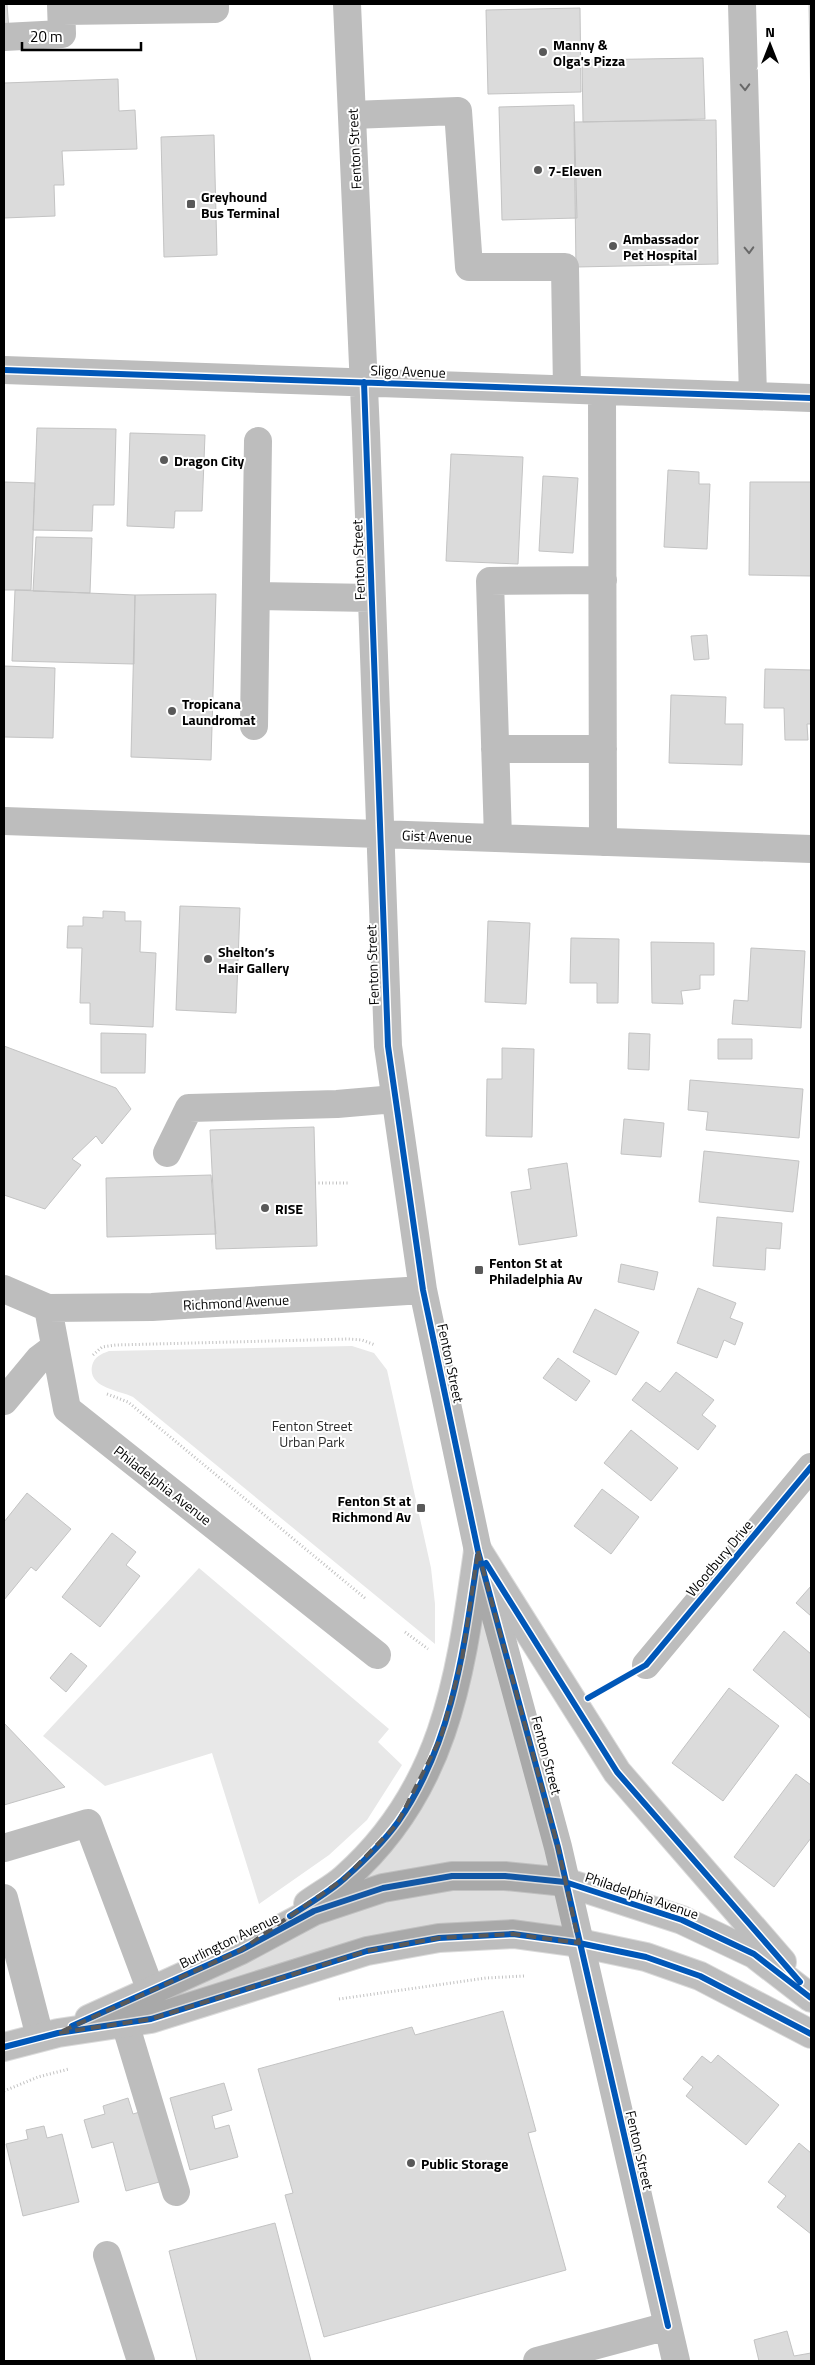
<svg xmlns="http://www.w3.org/2000/svg" width="815" height="2365" viewBox="0 0 815 2365" font-family="'Titillium Web',sans-serif">
<style>
.green{fill:#e8e8e8}
.building{fill:#dbdbdb;stroke:#c3c3c3}
.lines{fill:none;stroke-linecap:round;stroke-linejoin:round}
.major-casing{stroke:#dbdbdb;stroke-width:30}
.path{stroke:#c2c2c2;stroke-width:3;stroke-dasharray:1 2.5;stroke-linecap:butt}
.minor{stroke:#bdbdbd;stroke-width:28}
.major{stroke:#bdbdbd;stroke-width:28}
.cycleway-casing{stroke:#fff;stroke-width:9}
.cycleway{stroke:#0057b8;stroke-width:6}
.oneway{stroke:#686868}
.marked{fill:#595959;fill-opacity:0.2;stroke:#595959;stroke-width:4;stroke-dasharray:10 6;stroke-linejoin:round}
.poi-dot{fill:#595959;stroke:#fff;stroke-width:2}
.labels{text-anchor:middle;dominant-baseline:central;stroke-width:4;stroke-linejoin:round;paint-order:stroke}
.poi-label{font-size:14px;font-weight:bold;fill:#000;stroke:#fff;text-anchor:start}
.street-label{font-size:14px;fill:#000;stroke:#fff}
.park-label{font-size:14px;fill:#2c2c2c;stroke:#fff}
</style>
<rect width="100%" height="100%" fill="#fff"/>
<path class="green" d="M352,1346L374,1353L387,1370L431,1568L435,1604V1644L133,1397C118,1390 88,1388 92,1366C94,1357 101,1354 109,1351Z
M199,1568L389,1729L378,1742L402,1765L367,1820L329,1855L259,1904L212,1753L105,1786L43,1736Z"/>
<path class="building" d="M4,4H7L9,31H4Z
M809,4H811V107Z
M580,8L581,92L488,94L486,10Z
M703,58L705,119L583,122L582,60Z
M118,79L119,111L135,110L137,149L62,151L64,185H54L55,216L4,218V83Z
M574,105L577,218L502,220L499,107Z
M716,120L718,264L576,267L574,122Z
M214,135L217,255L164,257L161,137Z
M37,428L116,429L114,505H93L92,531L33,530Z
M130,433L205,435L202,511H175L174,528L127,526Z
M451,454L523,457L518,564L446,561Z
M668,470L699,472V484H710L707,549L664,547Z
M543,476L578,478L573,553L539,551Z
M4,482L35,483L31,590H4Z
M750,482H811V576L749,575Z
M36,537L92,538L90,593L33,591Z
M15,590L135,595L134,664L12,661Z
M216,594L211,760L131,757L135,595Z
M707,635L709,659L694,660L691,636Z
M4,666L55,668L53,738L4,737Z
M765,669L811,670V724H807L808,740H785L784,708H764Z
M671,695L726,697L725,724H743L742,765L669,763Z
M180,906L240,908L236,1013L176,1010Z
M103,911L125,912V921H141L140,952L156,953L153,1027L90,1024V1003H80L82,948H67L68,926H83V917L103,918Z
M488,921L530,923L526,1004L485,1002Z
M571,938L619,939L618,1003H597V983H570Z
M651,942L714,943V975H700V989L681,991L683,1004L652,1003Z
M751,948L805,951L801,1028L732,1024L734,1000L748,1001Z
M101,1033L146,1034L145,1073H101Z
M629,1033L650,1034L649,1070L628,1069Z
M718,1039H752V1059H718Z
M4,1046L116,1088L131,1109L102,1144L96,1136L72,1159L81,1165L45,1209L4,1195Z
M502,1048L534,1049L532,1137L486,1136L487,1079H502Z
M690,1080L803,1089L799,1138L706,1130L708,1112L688,1110Z
M624,1119L664,1123L661,1157L621,1154Z
M314,1127L317,1246L216,1249L210,1130Z
M704,1151L799,1161L793,1212L699,1202Z
M567,1163L577,1236L519,1245L511,1192L531,1189L528,1169Z
M211,1175L216,1234L107,1237L106,1178Z
M717,1217L782,1223L780,1249L766,1248L765,1270L713,1266Z
M621,1264L658,1272L654,1290L618,1282Z
M698,1288L736,1303L730,1318L743,1323L735,1345L724,1340L717,1358L677,1343Z
M595,1309L639,1332L616,1375L573,1352Z
M558,1358L590,1381L576,1401L543,1378Z
M676,1372L714,1400L702,1415L716,1426L698,1450L632,1400L646,1382L660,1392Z
M631,1430L678,1468L651,1501L604,1463Z
M602,1489L639,1517L611,1554L574,1526Z
M27,1493L71,1529L36,1571L31,1567L4,1600V1522Z
M112,1533L136,1552L126,1565L140,1576L100,1627L62,1597Z
M811,1586V1616L796,1603Z
M784,1631L811,1654V1719L753,1670Z
M71,1653L87,1666L66,1692L50,1678Z
M729,1688L779,1726L723,1801L672,1763Z
M4,1723L65,1787L4,1805Z
M796,1774L811,1785V1838L774,1887L734,1857Z
M503,2011L536,2131L528,2133L566,2270L324,2337L285,2195L293,2193L258,2069L412,2027L415,2035Z
M718,2055L779,2105L746,2145L686,2096L693,2087L683,2079L702,2056L711,2063Z
M224,2083L232,2110L212,2116L215,2129L229,2125L238,2157L190,2170L170,2098Z
M128,2098L133,2114L143,2111L163,2181L126,2191L113,2142L92,2148L84,2120L105,2114L103,2106Z
M44,2126L47,2138L62,2134L79,2202L23,2216L6,2144L28,2139L26,2130Z
M799,2143L811,2153V2234L777,2207L786,2196L768,2182Z
M275,2223L311,2361H197L169,2251Z
M787,2331L794,2356L811,2353V2361H759L754,2340Z"/>
<g class="lines">
<defs>
<path id="major" d="M478,1551L617,1772L782,1962
M308,1904C320,1895 334,1888 345,1878C446,1789 460,1676 478,1551
M89,2019L241,1950L314,1911L383,1888L452,1876H505L565,1882L682,1920L754,1954L811,1998
M4,2047L58,2033L151,2019L367,1951L439,1938L513,1934L579,1943L646,1957L700,1976L811,2034"/>
</defs>
<use href="#major" class="major-casing"/>
<path class="path" d="M315,1183H348
M93,1355L102,1347L116,1345L348,1339L362,1340L375,1345
M107,1394L128,1402L366,1599
M405,1632L428,1649
M339,1999L486,1978L524,1976
M4,2091L38,2077L69,2069"/>
<path class="minor" d="M347,4L366,433L388,1046L423,1290L478,1551L558,1847L676,2361
M742,4L753,396
M62,11L215,9V4
M4,37L62,34L61,4
M352,115L458,111L469,267H565L567,389
M4,370L811,398
M602,391L603,842
M257,596L372,598
M254,726L258,441
M495,749H603
M4,821L811,849
M498,838L490,581L603,580
M167,1153L189,1108L337,1104L395,1099
M4,1289L48,1308L152,1307L423,1290
M48,1308L67,1409L377,1655
M4,1401L39,1359L55,1347
M646,1665L811,1467
M4,1848L88,1823L151,1991
M4,1898L40,2037
M125,2023L176,2192
M107,2255L141,2361
M537,2361L668,2326"/>
<use href="#major" class="major"/>
<defs>
<path id="cycleway" d="M4,370L811,398
M364,382L388,1046L423,1290L478,1551L558,1847L668,2326
M486,1563L617,1772L800,1982
M588,1698L646,1665L811,1467
M290,1916C308,1904 330,1892 346,1877C363,1862 385,1840 398,1822C453,1743 464,1647 478,1555
M72,2026L241,1950L314,1911L383,1888L452,1876H505L565,1882L682,1920L754,1954L811,1998
M4,2047L58,2033L151,2019L367,1951L439,1938L513,1934L579,1943L646,1957L700,1976L811,2034"/>
</defs>
<use href="#cycleway" class="cycleway-casing"/>
<use href="#cycleway" class="cycleway"/>
</g>
<defs><path id="oneway-chevron" d="M-2-3.5L2.5 0L-2 3.5" fill="none" stroke-width="1.6" stroke-linecap="round" stroke-linejoin="round" transform="scale(1.25)"/></defs>
<g class="oneway">
<use href="#oneway-chevron" transform="translate(745 87) rotate(88)"/>
<use href="#oneway-chevron" transform="translate(749 250) rotate(88)"/>
</g>
<path class="marked" d="M478,1551L558,1847L579,1943L513,1934L439,1938L367,1951L151,2019L58,2033L241,1950L345,1878L397,1824L441,1737L462,1659Z"/>
<g class="poi-dot">
<circle cx="543" cy="52" r="5"/>
<circle cx="538" cy="170" r="5"/>
<rect x="186" y="199" width="10" height="10" rx="2.5"/>
<circle cx="613" cy="246" r="5"/>
<circle cx="164" cy="460" r="5"/>
<circle cx="172" cy="711" r="5"/>
<circle cx="208" cy="959" r="5"/>
<circle cx="265" cy="1208" r="5"/>
<rect x="474" y="1265" width="10" height="10" rx="2.5"/>
<rect x="416" y="1503" width="10" height="10" rx="2.5"/>
<circle cx="411" cy="2163" r="5"/>
</g>
<g class="labels">
<g class="poi-label">
<text x="553" y="44">Manny &amp;<tspan x="553" dy="16">Olga's Pizza</tspan></text>
<text x="548" y="170">7-Eleven</text>
<text x="201" y="196">Greyhound<tspan x="201" dy="16">Bus Terminal</tspan></text>
<text x="623" y="238">Ambassador<tspan x="623" dy="16">Pet Hospital</tspan></text>
<text x="174" y="460">Dragon City</text>
<text x="182" y="703">Tropicana<tspan x="182" dy="16">Laundromat</tspan></text>
<text x="218" y="951">Shelton’s<tspan x="218" dy="16">Hair Gallery</tspan></text>
<text x="275" y="1208">RISE</text>
<text x="489" y="1262">Fenton St at<tspan x="489" dy="16">Philadelphia Av</tspan></text>
<text x="411" y="1500" text-anchor="end">Fenton St at<tspan x="411" dy="16">Richmond Av</tspan></text>
<text x="421" y="2163">Public Storage</text>
</g>
<g class="street-label">
<text transform="translate(354 149) rotate(-93)">Fenton Street</text>
<text transform="translate(408 371) rotate(2)">Sligo Avenue</text>
<text transform="translate(358 560) rotate(-92)">Fenton Street</text>
<text transform="translate(437 836) rotate(2)">Gist Avenue</text>
<text transform="translate(372 965) rotate(-92)">Fenton Street</text>
<text transform="translate(236 1302) rotate(-3)">Richmond Avenue</text>
<text transform="translate(451 1363) rotate(78)">Fenton Street</text>
<text transform="translate(163 1485) rotate(38)">Philadelphia Avenue</text>
<text transform="translate(719 1558) rotate(-50)">Woodbury Drive</text>
<text transform="translate(547 1755) rotate(75)">Fenton Street</text>
<text transform="translate(642 1895) rotate(19)">Philadelphia Avenue</text>
<text transform="translate(229 1940) rotate(-26)">Burlington Avenue</text>
<text transform="translate(640 2150) rotate(77)">Fenton Street</text>
</g>
<g class="park-label">
<text x="312" y="1425">Fenton Street<tspan x="312" dy="16">Urban Park</tspan></text>
</g>
</g>
<rect width="815" height="2365" fill="none" stroke="#000000" stroke-width="10"/>
<g transform="translate(770 45)" stroke="#ffffff" stroke-width="4" paint-order="stroke">
<path d="M0-4L9 19L0 12L-9 19Z" fill="#000000"/>
<text y="-8" font-size="14" font-weight="bold" text-anchor="middle" fill="#000000">N</text>
</g>
<path d="M22 42v8h119v-8" fill="none" stroke="#000000" stroke-width="2.5"/>
<text x="30" y="42" font-size="15" fill="#000000" stroke="#ffffff" stroke-width="4" paint-order="stroke">20 m</text>
</svg>
